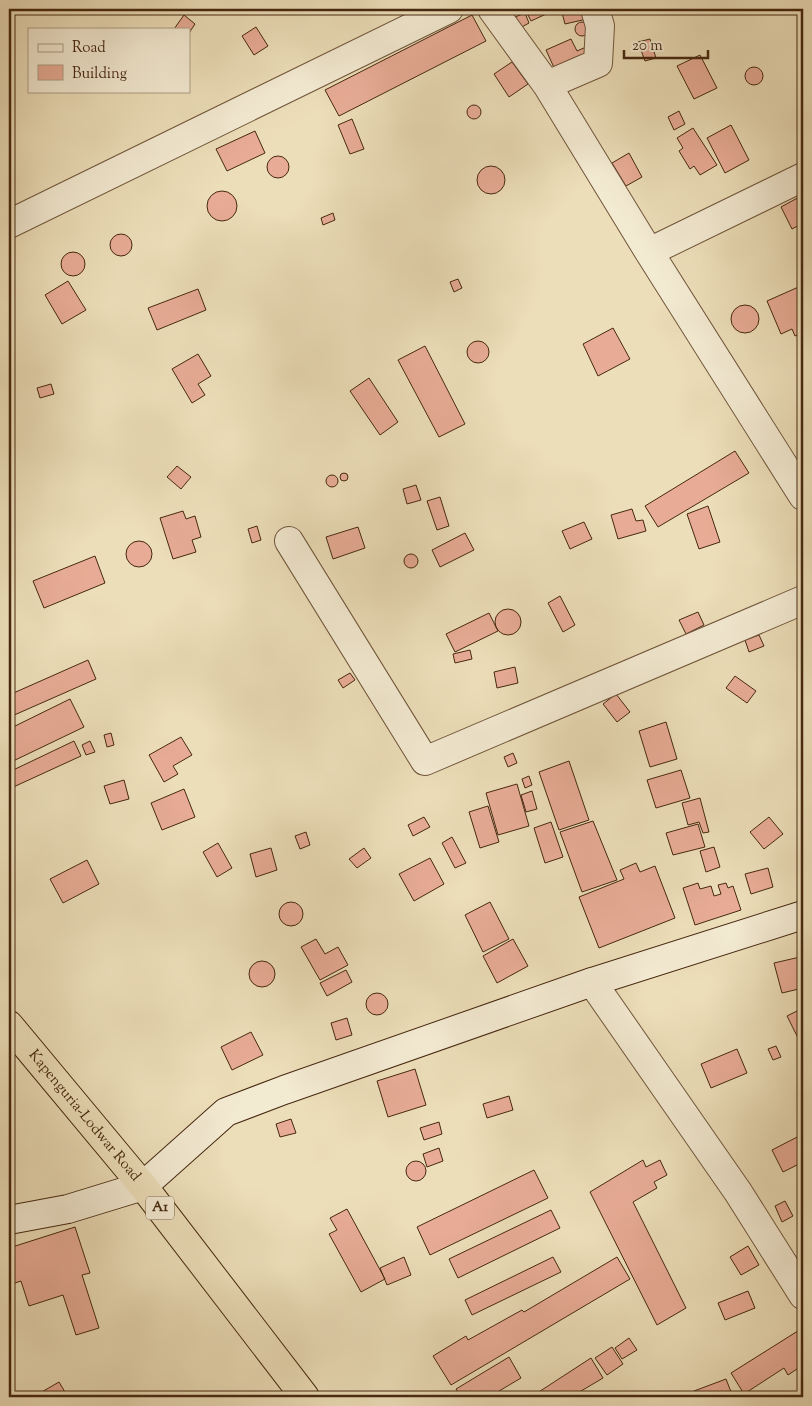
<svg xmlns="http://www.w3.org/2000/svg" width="812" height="1406" viewBox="0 0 812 1406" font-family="'Sorts Mill Goudy',serif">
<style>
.building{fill:#e8ac96;stroke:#462810}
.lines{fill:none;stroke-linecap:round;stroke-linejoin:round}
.street-casing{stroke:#70563a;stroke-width:30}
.secondary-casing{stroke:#462810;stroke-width:30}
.highway-casing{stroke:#462810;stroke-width:30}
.street{stroke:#f3ead2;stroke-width:28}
.secondary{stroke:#f3ead2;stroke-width:28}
.highway{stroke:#ecdeb9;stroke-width:28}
.labels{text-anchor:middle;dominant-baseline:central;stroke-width:4;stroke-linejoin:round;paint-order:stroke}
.shield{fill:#f3ead2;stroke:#7a624a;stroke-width:1}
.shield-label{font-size:14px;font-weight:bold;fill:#462810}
.street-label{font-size:15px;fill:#462810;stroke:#f3ead2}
</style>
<rect width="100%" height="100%" fill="#ecdeb9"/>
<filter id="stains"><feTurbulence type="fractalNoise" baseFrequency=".004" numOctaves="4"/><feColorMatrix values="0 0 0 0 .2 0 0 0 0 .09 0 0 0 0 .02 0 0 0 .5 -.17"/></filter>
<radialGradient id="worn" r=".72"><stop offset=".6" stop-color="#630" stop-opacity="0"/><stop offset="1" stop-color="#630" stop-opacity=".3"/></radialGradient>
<path class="building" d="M525,9H557L531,21Z
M561,9H589L591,18L565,24Z
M525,13L529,23L520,28L515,17Z
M184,15L195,24L189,33V29H174Z
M472,15L486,41L339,116L325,90Z
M575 29a7 7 0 1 1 14 0a7 7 0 1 1-14 0Z
M256,27L268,46L254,55L242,36Z
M571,39L577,51L586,47L591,57L556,72L546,50Z
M650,39L656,58L645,61L638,42Z
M700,55L717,88L694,99L677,66Z
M512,62L528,84L509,97L494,74Z
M745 76a9 9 0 1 1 18 0a9 9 0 1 1-18 0Z
M467 112a7 7 0 1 1 14 0a7 7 0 1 1-14 0Z
M679,111L685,124L674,130L668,117Z
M352,119L364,149L350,154L338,125Z
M731,125L749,160L725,173L707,138Z
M693,128L717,165L700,175L694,166L690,169L679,151L683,148L677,138Z
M255,131L265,153L227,171L216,149Z
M629,153L642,177L626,186L612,163Z
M267 167a11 11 0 1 1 22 0a11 11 0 1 1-22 0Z
M477 180a14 14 0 1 1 28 0a14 14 0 1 1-28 0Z
M207 206a15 15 0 1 1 30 0a15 15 0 1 1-30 0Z
M803,195V223L792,229L781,207Z
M333,213L335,220L323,225L321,218Z
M110 245a11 11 0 1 1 22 0a11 11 0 1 1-22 0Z
M61 264a12 12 0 1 1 24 0a12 12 0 1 1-24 0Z
M458,279L462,288L454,292L450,282Z
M68,281L86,310L62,324L45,295Z
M803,285V333L795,336L792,329L781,334L767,301Z
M198,289L206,310L157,330L148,308Z
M731 319a14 14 0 1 1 28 0a14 14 0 1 1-28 0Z
M613,328L630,359L598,376L583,344Z
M467 352a11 11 0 1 1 22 0a11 11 0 1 1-22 0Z
M425,346L465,424L439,437L398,360Z
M198,354L211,376L198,384L205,395L192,403L172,369Z
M369,378L398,422L380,435L350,391Z
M51,384L54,394L40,398L37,388Z
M735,451L749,473L658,527L645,506Z
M177,466L191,477L181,489L167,477Z
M340 477a4 4 0 1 1 8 0a4 4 0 1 1-8 0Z
M326 481a6 6 0 1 1 12 0a6 6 0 1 1-12 0Z
M416,485L421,500L407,504L403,489Z
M440,497L449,526L437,530L427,501Z
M708,506L720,542L699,549L687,514Z
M632,509L636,521L643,520L646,531L618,539L611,515Z
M183,511L186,519L195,516L201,537L192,540L196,552L173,559L160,518Z
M584,522L592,539L570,549L562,531Z
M257,526L261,540L252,543L248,529Z
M358,527L365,548L333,559L326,537Z
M465,533L474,550L440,567L432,550Z
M126 554a13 13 0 1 1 26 0a13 13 0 1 1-26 0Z
M404 561a7 7 0 1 1 14 0a7 7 0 1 1-14 0Z
M95,556L105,583L44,608L33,581Z
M803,569V579L802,580L798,572Z
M560,596L575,625L563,632L548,603Z
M495 622a13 13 0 1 1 26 0a13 13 0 1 1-26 0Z
M698,612L704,625L686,634L679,620Z
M489,613L498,631L455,652L446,634Z
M759,635L764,646L749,652L745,640Z
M470,650L472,659L455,663L453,654Z
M88,660L96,679L12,716L9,709V695Z
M515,667L518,683L497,688L494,672Z
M350,673L355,680L343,688L338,680Z
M735,676L756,691L747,703L726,688Z
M616,694L630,712L617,722L603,704Z
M70,699L84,727L9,763V729Z
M666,722L677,759L650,767L639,731Z
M111,733L114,745L107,747L104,735Z
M181,737L192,755L173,766L178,774L164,782L149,755Z
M74,741L81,756L9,789V772Z
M90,741L95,752L86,755L82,745Z
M513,753L517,763L508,767L504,757Z
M569,761L589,820L559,830L539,772Z
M681,770L690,798L656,808L647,780Z
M529,776L532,785L525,788L522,779Z
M124,780L129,799L110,804L104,786Z
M517,784L529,826L498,835L486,793Z
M184,789L195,817L162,830L151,803Z
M532,791L537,809L526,812L521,795Z
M700,798L709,832L703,833L699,822L688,825L682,803Z
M488,806L499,842L480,848L469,812Z
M424,817L430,827L413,836L408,825Z
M769,817L783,834L764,849L750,832Z
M593,821L617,880L582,892L560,832Z
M551,822L563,857L545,863L534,828Z
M698,824L705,847L673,855L666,833Z
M306,832L310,845L300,849L295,836Z
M452,837L466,863L455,868L442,843Z
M218,843L232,868L217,877L203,852Z
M714,847L720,867L706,872L700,851Z
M271,848L277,870L256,877L250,854Z
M364,848L371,858L357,868L349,859Z
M430,858L444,884L414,901L399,874Z
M87,860L99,884L63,903L50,879Z
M636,863L640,872L655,866L675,918L599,948L579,897L624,879L620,870Z
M768,868L773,887L751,894L745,874Z
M698,883L700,889L711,886L714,896L721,894L718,885L726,883L728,888L733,886L741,910L695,925L683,888Z
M279 914a12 12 0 1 1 24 0a12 12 0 1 1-24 0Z
M490,902L509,939L483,952L465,915Z
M316,939L325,954L338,947L348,965L320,980L301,947Z
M513,939L528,966L497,983L483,956Z
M800,957L803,969V988L782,993L774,963Z
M249 974a13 13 0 1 1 26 0a13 13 0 1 1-26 0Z
M346,970L352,982L327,996L320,983Z
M366 1004a11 11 0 1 1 22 0a11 11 0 1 1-22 0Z
M803,1008V1038L799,1040L787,1016Z
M347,1018L352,1035L336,1040L331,1023Z
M251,1032L263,1055L232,1070L221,1047Z
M776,1046L781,1057L773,1060L768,1049Z
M737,1049L747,1073L711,1088L701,1064Z
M415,1069L426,1105L388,1117L377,1081Z
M509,1096L513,1110L487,1118L483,1104Z
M291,1119L296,1133L280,1137L276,1124Z
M439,1122L442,1134L424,1140L420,1128Z
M803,1134V1162L783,1172L772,1150Z
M439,1148L443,1161L427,1167L423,1154Z
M643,1160L646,1167L660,1160L667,1175L654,1182L657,1188L633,1202L686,1308L657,1325L590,1192Z
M406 1171a10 10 0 1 1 20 0a10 10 0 1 1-20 0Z
M534,1170L548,1198L430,1255L417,1227Z
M785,1201L793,1216L782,1222L775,1206Z
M347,1209L385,1279L361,1292L329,1234L337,1230L330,1218Z
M551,1210L560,1228L458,1278L449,1259Z
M75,1227L90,1273L82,1275L99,1328L76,1335L63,1295L29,1306L21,1281L9,1285V1248Z
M748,1246L759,1265L741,1275L730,1257Z
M404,1257L411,1275L387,1285L380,1268Z
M553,1257L561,1272L472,1315L465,1300Z
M617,1257L630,1279L451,1385L433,1356L466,1336L468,1340L522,1310L524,1312Z
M748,1291L755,1308L725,1320L718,1303Z
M801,1329L803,1333V1365L788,1375L784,1368L744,1394L731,1373Z
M629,1338L637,1350L622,1359L615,1348Z
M612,1347L623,1364L607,1375L595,1358Z
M509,1357L521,1378L489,1397H461L456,1389Z
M591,1358L603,1378L571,1397H531Z
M726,1379L733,1397H696L694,1391Z
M59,1382L68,1397H33Z"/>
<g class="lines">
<defs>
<path id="street" d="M492,9L547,85L649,252L803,496
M547,85L598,63L600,26L595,9
M9,224L449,9
M649,252L803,177
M289,541L425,761L803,600
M592,982L738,1192L803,1295"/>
<path id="secondary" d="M9,1220L68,1209L143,1186L226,1112L284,1090L592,982L803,915"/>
<g id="highway">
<path id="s1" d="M9,1025L143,1186L305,1397"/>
</g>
</defs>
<use href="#street" class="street-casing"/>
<use href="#secondary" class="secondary-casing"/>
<use href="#highway" class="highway-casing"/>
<use href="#street" class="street"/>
<use href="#secondary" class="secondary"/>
<use href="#highway" class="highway"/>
</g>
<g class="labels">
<rect class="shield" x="146" y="1196.5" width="28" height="23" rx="4"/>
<g class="shield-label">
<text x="160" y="1208">A1</text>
</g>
<g class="street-label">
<text stroke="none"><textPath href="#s1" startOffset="118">Kapenguria-Lodwar Road</textPath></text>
</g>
</g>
<rect width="812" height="1406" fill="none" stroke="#ecdeb9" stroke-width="30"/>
<rect x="10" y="10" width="792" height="1386" fill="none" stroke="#462810" stroke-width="2.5"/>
<rect x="15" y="15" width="782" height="1376" fill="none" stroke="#462810"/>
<rect x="28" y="28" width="162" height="65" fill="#f3ead2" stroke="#ae9c84"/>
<rect x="38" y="44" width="25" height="8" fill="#f3ead2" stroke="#ae9c84"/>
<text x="72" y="52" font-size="15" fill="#462810">Road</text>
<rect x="38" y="65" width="25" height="15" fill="#e8ac96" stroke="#ae9c84"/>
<text x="72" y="78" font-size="15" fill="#462810">Building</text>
<path d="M624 50v8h84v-8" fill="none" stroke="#462810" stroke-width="2.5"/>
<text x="632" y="50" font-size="15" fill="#462810" stroke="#f3ead2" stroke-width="4" paint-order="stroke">20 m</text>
<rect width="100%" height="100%" filter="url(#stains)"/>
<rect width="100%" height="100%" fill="url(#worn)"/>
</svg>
